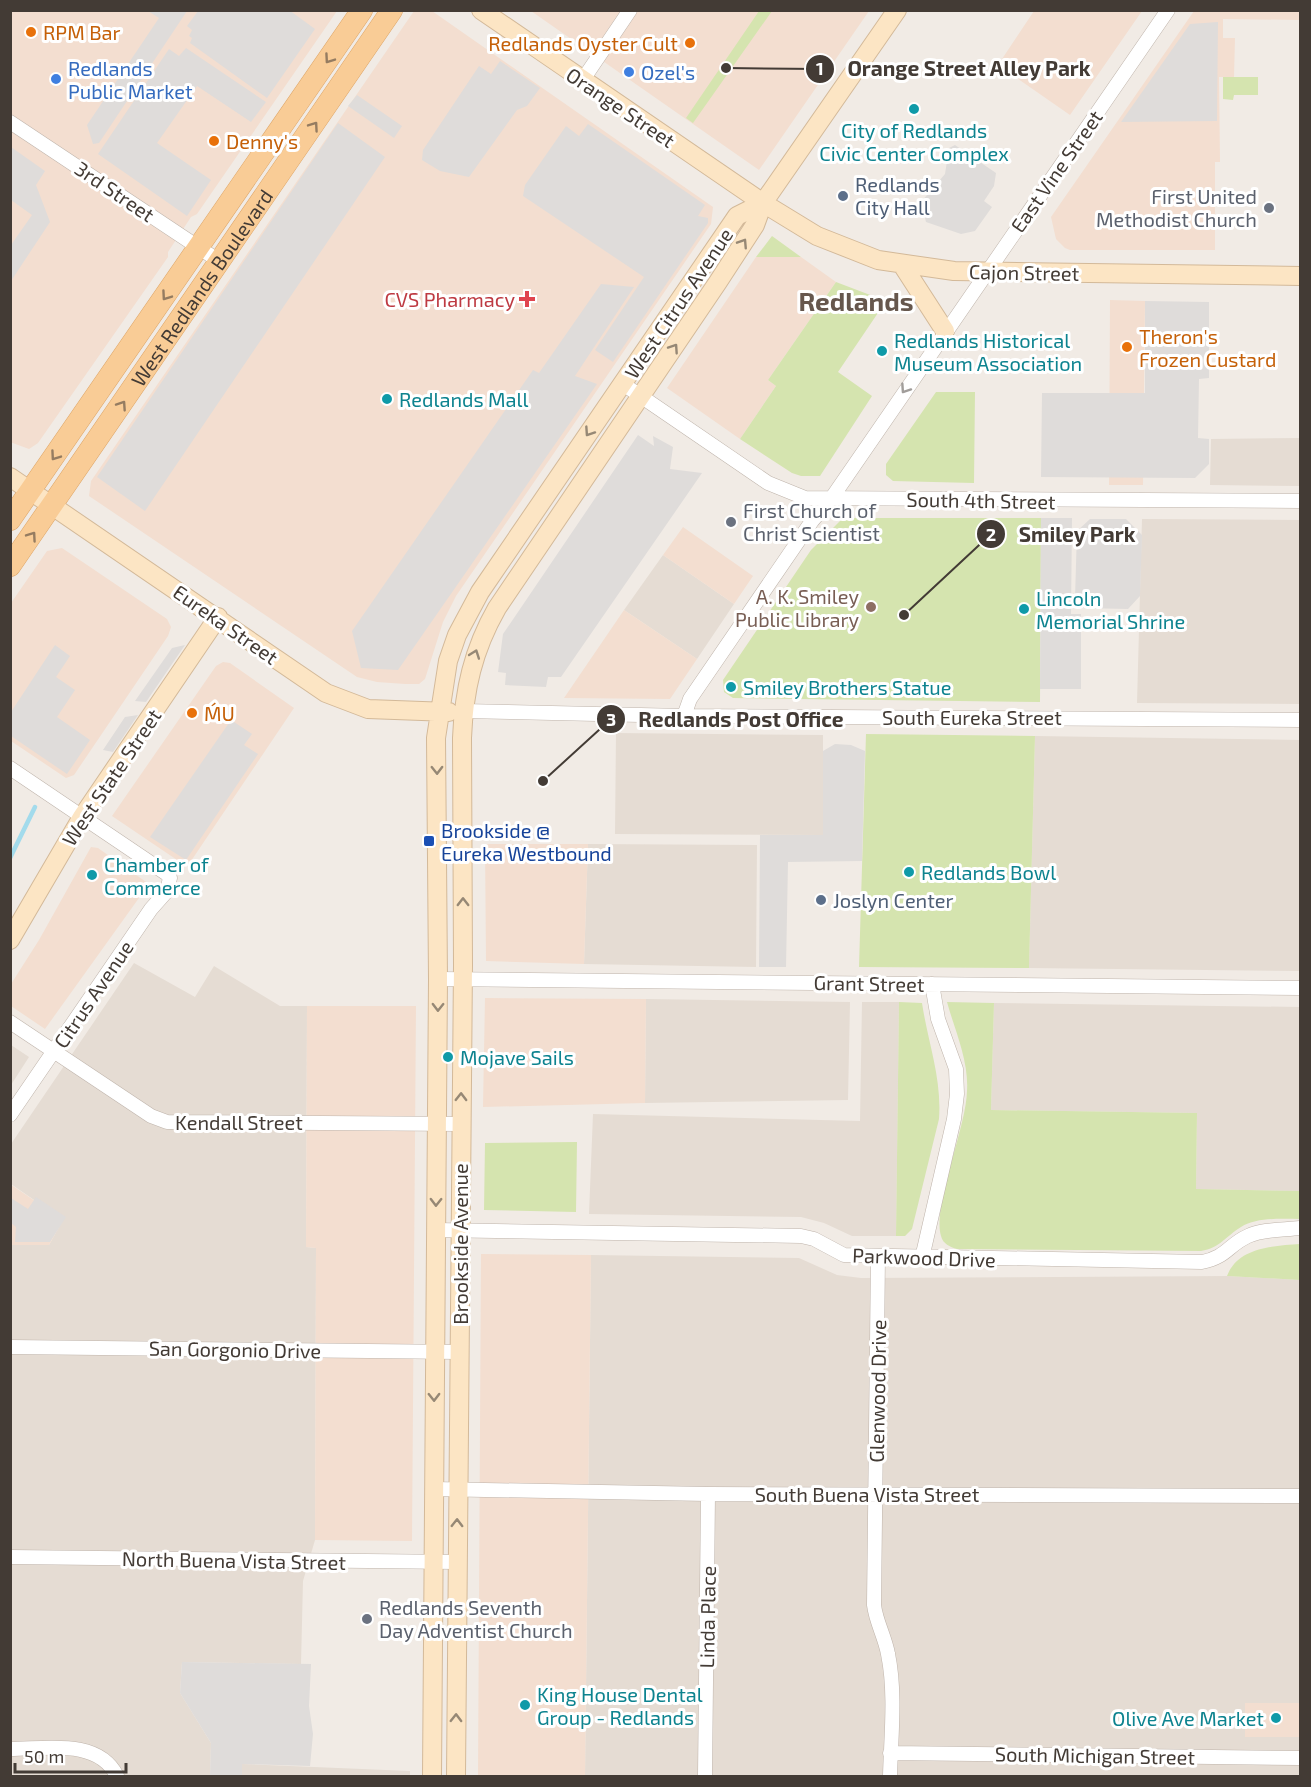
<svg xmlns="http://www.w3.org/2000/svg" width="1311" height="1787" viewBox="0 0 1311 1787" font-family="'Exo 2',sans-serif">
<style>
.residential{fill:#e5dcd3}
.commercial{fill:#f3ded0}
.green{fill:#d5e4af}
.parking{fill:#dfdcda}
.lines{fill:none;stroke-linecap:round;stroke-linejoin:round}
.stream{stroke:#a3dbec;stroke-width:4.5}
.street-casing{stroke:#bfb4ab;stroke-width:15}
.secondary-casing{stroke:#d3b999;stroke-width:20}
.primary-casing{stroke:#dda567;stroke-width:22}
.street{stroke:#fff;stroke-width:14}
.secondary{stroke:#fce5c4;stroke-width:18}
.primary{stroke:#f9cc96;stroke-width:21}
.oneway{stroke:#957c61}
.oneway2{stroke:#968875}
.oneway3{stroke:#a19d9a}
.food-dot{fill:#e8710a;stroke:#fff;stroke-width:2}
.shop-dot{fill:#3f7fe0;stroke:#fff;stroke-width:2}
.culture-dot{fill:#0f9aa8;stroke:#fff;stroke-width:2}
.service-dot{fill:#5c6f8a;stroke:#fff;stroke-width:2}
.worship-dot{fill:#6b7280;stroke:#fff;stroke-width:2}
.health-dot{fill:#e0444e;stroke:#fff;stroke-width:2}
.education-dot{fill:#8d6e63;stroke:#fff;stroke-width:2}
.transit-dot{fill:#1a4fb4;stroke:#fff;stroke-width:2}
.labels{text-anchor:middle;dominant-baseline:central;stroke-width:6;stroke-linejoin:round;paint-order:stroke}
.food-label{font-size:20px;fill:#c56008;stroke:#fff;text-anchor:start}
.shop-label{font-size:20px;fill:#366cbe;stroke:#fff;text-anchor:start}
.street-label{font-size:20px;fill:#433b35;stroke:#fff}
.culture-label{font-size:20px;fill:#0d838f;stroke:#fff;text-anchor:start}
.service-label{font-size:20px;fill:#4e5e75;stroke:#fff;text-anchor:start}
.worship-label{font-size:20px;fill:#5b616d;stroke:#fff;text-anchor:start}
.health-label{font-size:20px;fill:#be3a42;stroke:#fff;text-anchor:end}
.education-label{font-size:20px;fill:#785e54;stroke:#fff;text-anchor:end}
.transit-label{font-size:20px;fill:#164399;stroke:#fff;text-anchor:start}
.district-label{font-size:26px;font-weight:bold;fill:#66574d;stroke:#fff}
.leader{fill:none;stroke:#433b35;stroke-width:2}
.callout-dot{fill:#433b35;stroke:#fff;stroke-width:2}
.mark-label{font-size:18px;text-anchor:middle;font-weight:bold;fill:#fff}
.callout-label{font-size:21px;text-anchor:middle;font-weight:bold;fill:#433b35;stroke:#fff;stroke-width:6;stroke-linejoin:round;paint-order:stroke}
</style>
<rect width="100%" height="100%" fill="#f1ebe5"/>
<path class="residential" d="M1300,438V486L1210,485L1211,439Z
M1142,519L1300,520V704L1137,703Z
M663,555L734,604L697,659L624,610Z
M616,733L823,735V835L615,834Z
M1035,736L1300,740V971L1029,968Z
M588,844L757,845L756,967L584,964Z
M134,963L195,997L214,966L280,1006H307L306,1247L316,1248L315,1540L303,1581L301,1664L182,1662L180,1693L211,1743L210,1776H11L10,1245H49L63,1220L11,1184V1144Z
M646,999L850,1002L848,1100L645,1103Z
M862,1002H899L896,1236H852L824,1223L801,1217L589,1214L593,1114L860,1121Z
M994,1003L1300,1007V1191L1196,1189L1197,1113L991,1110Z
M11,1045L29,1057L11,1085Z
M591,1255L799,1258L837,1275L861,1278L1227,1276L1300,1280V1703H1246L1245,1736L1300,1737V1776H585Z
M242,1764L410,1771V1776H242Z"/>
<path class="commercial" d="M10,11H337L197,214L191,217L168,252V257L38,443L29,449L10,442Z
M414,11H432L713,207L711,224L456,596L443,622L425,679L419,684H405L377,682L357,677L89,496L91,481Z
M531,11H869L759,170Z
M1034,11H1142L1070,115L998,65Z
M1194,11H1300V20L1223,19V38H1235L1234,77H1219L1220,162H1215V250H1070L1065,248L1056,239L1051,217Z
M756,257H801L836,282L768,380L776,386L740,439L667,388Z
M1110,300L1145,301L1143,485H1109Z
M683,527L753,576L734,604L663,555Z
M62,548L167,619L171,627L168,636L74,775L66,778L11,741V603L47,551Z
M624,610L697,659L670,699L564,698Z
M223,662L230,663L294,708L189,864H183L112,816L216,666Z
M485,844H588L584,964L486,961Z
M91,847L98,848L149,884L45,1029L11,1006V984L39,940Z
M485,998L646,999L645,1103L483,1107Z
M307,1006H416L412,1541L315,1540L316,1248L306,1247Z
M10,1184L63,1220L49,1245H11Z
M481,1254L591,1255L585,1776H478Z
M1245,1703H1300V1737H1245Z"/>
<path class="green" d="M759,11H772L693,123L686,118Z
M1223,77H1258V95H1234L1233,100L1223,99Z
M772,236L801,257H756Z
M836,282L886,301L838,372L872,396L820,476H801L792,473L740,439L776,386L768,380Z
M936,392H975L974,483L893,481L886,475V464Z
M843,518H1041L1040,702L733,698L724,692L723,680L811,550Z
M866,734L1035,736L1029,968L859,967Z
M899,1002L922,1003C928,1043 942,1078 939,1119L912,1229L905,1236H896Z
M947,1002L994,1003L991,1110L1197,1113L1196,1189L1300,1191V1219C1281,1219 1257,1217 1241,1227C1226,1236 1220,1248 1201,1251L957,1249C950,1247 943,1244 941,1236C932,1206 966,1129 967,1091C969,1061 955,1031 947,1002Z
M577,1142L576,1212L484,1210L485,1143Z
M1300,1244V1280L1227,1276C1238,1247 1273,1246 1300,1244Z"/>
<path class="parking" d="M289,10L315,29L267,98L190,43L192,38L189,36L192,30L187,26L198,11Z
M148,11H187L99,143L93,144L87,125L159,18Z
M1218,22L1217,121L1121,122L1190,24Z
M186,48L266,102L251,122L197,86L157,143L211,180L187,216L98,154L169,49L179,56Z
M500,61L540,88L527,106L517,110L469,177L440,171L422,160L423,150L479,66L491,74Z
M357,95L402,126L394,138L348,106Z
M338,123L385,157L145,511L97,477Z
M588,124L705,205L698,216L708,218V223L613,362L595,350L644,277L523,196L525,185L566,126L579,136Z
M955,145L996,173L994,186L984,201L992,207L975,231L961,234L926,222L921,202L945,174L949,148Z
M11,147L45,171L36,185L50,222L11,281V245L32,215L11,200Z
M601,284L634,287L575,376L597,384L398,670L361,668L352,631L533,370L539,373Z
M1145,301L1209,302V378L1199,379L1198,438L1209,439V464L1195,478L1041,477L1042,393H1145Z
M638,435L654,446L653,436L673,447L670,469L702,473L561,677H548L546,687L505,685L506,673L498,672L503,634Z
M1041,518H1072L1071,614H1081V689H1040Z
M1090,519H1126L1142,535L1140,596L1128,609L1082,608L1075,598L1077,531Z
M55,645L70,656L56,677L75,690L57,717L90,740L67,774L11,736V712Z
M185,645L146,702L135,701L172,648Z
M138,715L113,752L103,750L125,717Z
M231,720L252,734L244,745L258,754L186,860L150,837Z
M835,744L851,745L865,751L862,861L788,862L786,967H759L760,835H823V751Z
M36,1197L66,1217L50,1242H15L16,1227L11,1223V1198L28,1209Z
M182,1662L311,1664L309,1706L313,1734L310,1766L242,1764V1776H210L211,1743L180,1693Z"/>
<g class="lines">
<path class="stream" d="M10,858L35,807"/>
<defs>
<path id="street" d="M582,81L630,10
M10,122L219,261
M623,384L768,483L805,498L1300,501
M463,711L684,716L1300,720
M684,716L690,699L812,521L831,499L1168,10
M10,768L167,874L170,878L167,891L151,909L10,1115
M438,979L1300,988
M10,1022L151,1116L167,1122L460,1124
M436,1230L801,1236L814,1239L844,1255L1202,1262C1227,1257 1228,1245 1248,1236C1263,1229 1283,1230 1300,1228
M878,1256L874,1605C876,1622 885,1637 888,1654C896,1693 891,1737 890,1776
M922,1258L954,1119L957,1094L956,1069L938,1019L932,984
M10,1347L459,1352
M434,1489L708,1494L1300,1496
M10,1557L457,1562
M10,1749C46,1749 98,1738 117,1776
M890,1753L1300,1758
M705,1776L708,1494"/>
<path id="secondary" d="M481,10L763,203L817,236L878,260L954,271L1300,276
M903,266L945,331
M10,477L326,693L368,709L449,712
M10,940L82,817L218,617
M432,1776L438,979L436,738L448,661L457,635L480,592L737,216L763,203
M456,1776L463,965L462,738C464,690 473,650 497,608L718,282L755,225L763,203L897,10"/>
<g id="primary">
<path d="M10,520L362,10"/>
<path id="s1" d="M10,566L392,10"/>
</g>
</defs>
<use href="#street" class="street-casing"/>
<use href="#secondary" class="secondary-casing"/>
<use href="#primary" class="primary-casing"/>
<use href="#street" class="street"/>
<use href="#secondary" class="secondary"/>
<use href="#primary" class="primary"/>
</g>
<defs><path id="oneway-chevron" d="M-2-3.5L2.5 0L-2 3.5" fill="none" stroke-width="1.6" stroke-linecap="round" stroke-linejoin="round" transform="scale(1.5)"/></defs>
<g class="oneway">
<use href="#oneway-chevron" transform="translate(329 59) rotate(125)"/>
<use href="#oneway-chevron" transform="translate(314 126) rotate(-55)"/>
<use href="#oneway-chevron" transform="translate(166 296) rotate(125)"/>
<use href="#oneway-chevron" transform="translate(122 405) rotate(-56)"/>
<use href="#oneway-chevron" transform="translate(55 456) rotate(125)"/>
<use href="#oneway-chevron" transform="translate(32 536) rotate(-55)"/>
</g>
<g class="oneway2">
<use href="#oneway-chevron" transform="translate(743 243) rotate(-57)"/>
<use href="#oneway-chevron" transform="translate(674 348) rotate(-56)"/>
<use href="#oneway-chevron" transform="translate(589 432) rotate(124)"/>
<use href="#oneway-chevron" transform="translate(475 654) rotate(-70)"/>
<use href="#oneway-chevron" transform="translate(437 770) rotate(89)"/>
<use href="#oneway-chevron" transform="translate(463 902) rotate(-90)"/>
<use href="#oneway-chevron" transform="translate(438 1007) rotate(91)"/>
<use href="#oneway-chevron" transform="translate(461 1097) rotate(-89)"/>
<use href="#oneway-chevron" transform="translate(436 1202) rotate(91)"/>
<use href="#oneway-chevron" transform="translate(434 1397) rotate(89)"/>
<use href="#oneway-chevron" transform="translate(457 1523) rotate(-89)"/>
<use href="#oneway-chevron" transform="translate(456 1718) rotate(-89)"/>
</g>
<use class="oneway3" href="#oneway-chevron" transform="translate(905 389) rotate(124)"/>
<g class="food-dot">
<circle cx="31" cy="32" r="6"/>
<circle cx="690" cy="43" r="6"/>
<circle cx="214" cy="141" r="6"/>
<circle cx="1127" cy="347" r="6"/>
<circle cx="192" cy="713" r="6"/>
</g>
<g class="shop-dot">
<circle cx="629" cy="72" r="6"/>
<circle cx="56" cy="79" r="6"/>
</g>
<g class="culture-dot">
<circle cx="914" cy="109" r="6"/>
<circle cx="882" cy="351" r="6"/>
<circle cx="387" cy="399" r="6"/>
<circle cx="1024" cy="609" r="6"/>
<circle cx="731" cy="687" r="6"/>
<circle cx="909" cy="872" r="6"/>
<circle cx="92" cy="875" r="6"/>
<circle cx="448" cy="1057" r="6"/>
<circle cx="525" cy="1705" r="6"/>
<circle cx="1276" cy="1718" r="6"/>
</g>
<g class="service-dot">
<circle cx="843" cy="196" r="6"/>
<circle cx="821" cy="900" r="6"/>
</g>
<g class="worship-dot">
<circle cx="1269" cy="208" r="6"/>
<circle cx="731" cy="522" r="6"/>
<circle cx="367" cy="1619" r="6"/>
</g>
<path class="health-dot" d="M524 290h6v6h6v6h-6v6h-6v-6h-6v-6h6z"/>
<circle class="education-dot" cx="871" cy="607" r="6"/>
<rect class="transit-dot" x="423" y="835" width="12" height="12" rx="3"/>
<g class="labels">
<g class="food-label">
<text x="43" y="32">RPM Bar</text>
<text x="678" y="43" text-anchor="end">Redlands Oyster Cult</text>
<text x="226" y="141">Denny's</text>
<text x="1139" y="336">Theron's<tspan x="1139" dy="23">Frozen Custard</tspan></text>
<text x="204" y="713">ḾU</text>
</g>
<g class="shop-label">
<text x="68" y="68">Redlands<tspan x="68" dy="23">Public Market</tspan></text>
<text x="641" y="72">Ozel's</text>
</g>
<g class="street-label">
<text transform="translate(621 107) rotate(34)">Orange Street</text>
<text transform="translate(1056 171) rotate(-55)">East Vine Street</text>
<text transform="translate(115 191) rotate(34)">3rd Street</text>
<text transform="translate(1024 272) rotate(1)">Cajon Street</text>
<text stroke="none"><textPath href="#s1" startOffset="338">West Redlands Boulevard</textPath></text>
<text transform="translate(678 303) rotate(-56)">West Citrus Avenue</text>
<text transform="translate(981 500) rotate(1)">South 4th Street</text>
<text transform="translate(226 624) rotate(35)">Eureka Street</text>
<text x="972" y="717">South Eureka Street</text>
<text transform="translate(111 777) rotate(-56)">West State Street</text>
<text transform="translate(869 983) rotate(1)">Grant Street</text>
<text transform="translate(93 994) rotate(-56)">Citrus Avenue</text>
<text x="239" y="1122">Kendall Street</text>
<text transform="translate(460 1244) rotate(-90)">Brookside Avenue</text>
<text transform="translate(924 1257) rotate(2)">Parkwood Drive</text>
<text transform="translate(235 1349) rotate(1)">San Gorgonio Drive</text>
<text transform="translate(877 1391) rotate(-89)">Glenwood Drive</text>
<text x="867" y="1494">South Buena Vista Street</text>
<text transform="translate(234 1560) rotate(1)">North Buena Vista Street</text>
<text transform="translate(707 1617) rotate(-89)">Linda Place</text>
<text transform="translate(1095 1755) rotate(1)">South Michigan Street</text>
</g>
<g class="culture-label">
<text x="914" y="130" text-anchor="middle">City of Redlands<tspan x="914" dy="23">Civic Center Complex</tspan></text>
<text x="894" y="340">Redlands Historical<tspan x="894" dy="23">Museum Association</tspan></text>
<text x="399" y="399">Redlands Mall</text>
<text x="1036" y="598">Lincoln<tspan x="1036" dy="23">Memorial Shrine</tspan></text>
<text x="743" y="687">Smiley Brothers Statue</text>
<text x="104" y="864">Chamber of<tspan x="104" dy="23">Commerce</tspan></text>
<text x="921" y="872">Redlands Bowl</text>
<text x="460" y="1057">Mojave Sails</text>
<text x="537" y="1694">King House Dental<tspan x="537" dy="23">Group - Redlands</tspan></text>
<text x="1264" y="1718" text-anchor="end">Olive Ave Market</text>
</g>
<g class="service-label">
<text x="855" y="184">Redlands<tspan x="855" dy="23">City Hall</tspan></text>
<text x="833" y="900">Joslyn Center</text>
</g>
<g class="worship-label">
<text x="1257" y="196" text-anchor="end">First United<tspan x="1257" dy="23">Methodist Church</tspan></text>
<text x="743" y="510">First Church of<tspan x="743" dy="23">Christ Scientist</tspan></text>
<text x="379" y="1607">Redlands Seventh<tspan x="379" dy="23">Day Adventist Church</tspan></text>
</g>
<g class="health-label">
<text x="515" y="299">CVS Pharmacy</text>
</g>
<g class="education-label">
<text x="859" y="596">A. K. Smiley<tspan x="859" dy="23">Public Library</tspan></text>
</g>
<g class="transit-label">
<text x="441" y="830">Brookside @<tspan x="441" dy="23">Eureka Westbound</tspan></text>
</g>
<g class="district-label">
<text x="856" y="300">Redlands</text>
</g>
</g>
<path class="leader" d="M726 68L820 69M904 615L991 534M543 781L611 719"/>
<g class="callout-dot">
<circle cx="726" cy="68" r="6"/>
<circle cx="904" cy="615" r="6"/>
<circle cx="543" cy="781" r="6"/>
<circle cx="820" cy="69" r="15"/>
<circle cx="991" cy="534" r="15"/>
<circle cx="611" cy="719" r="15"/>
</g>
<g class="mark-label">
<text x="820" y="75">1</text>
<text x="991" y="541">2</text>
<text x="611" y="726">3</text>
</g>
<g class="callout-label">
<text x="969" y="76">Orange Street Alley Park</text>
<text x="1077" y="542">Smiley Park</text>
<text x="741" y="727">Redlands Post Office</text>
</g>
<rect width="1311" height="1787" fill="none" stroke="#433b35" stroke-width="24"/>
<path d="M15 1763v9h111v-9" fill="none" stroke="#433b35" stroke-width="3"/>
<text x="24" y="1763" font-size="18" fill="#433b35" stroke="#ffffff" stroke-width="4.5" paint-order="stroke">50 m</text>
</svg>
